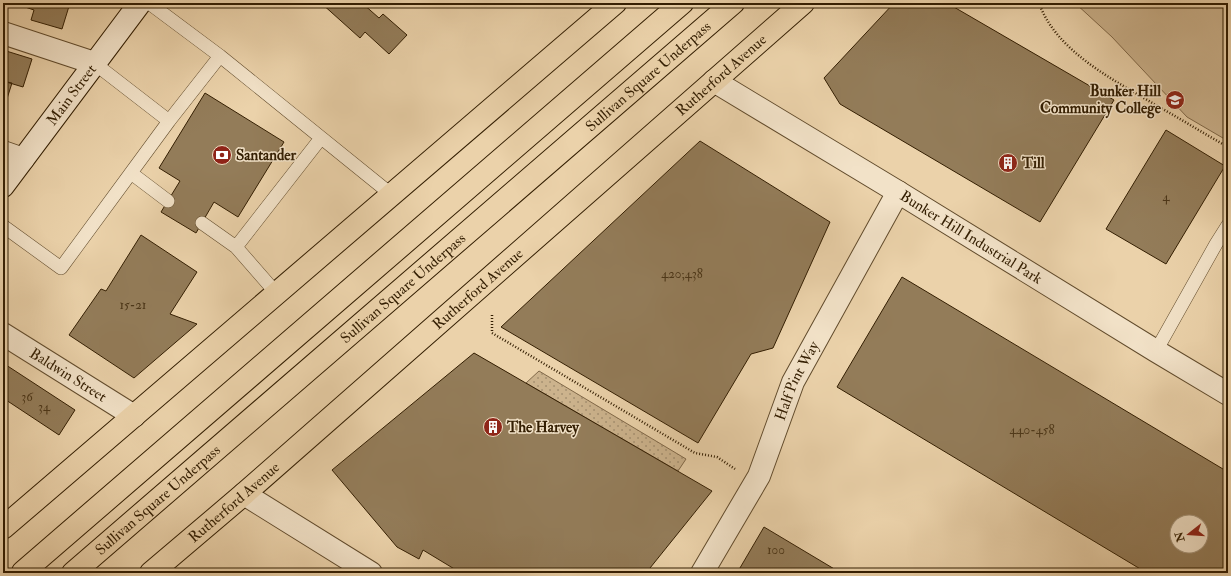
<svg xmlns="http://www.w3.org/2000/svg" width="1231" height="576" viewBox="0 0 1231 576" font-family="'IM FELL Double Pica',serif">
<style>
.park{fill:url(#park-dots);stroke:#806848}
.pitch{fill:#ccb38d;stroke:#806848}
.building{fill:#937c59;stroke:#331e02;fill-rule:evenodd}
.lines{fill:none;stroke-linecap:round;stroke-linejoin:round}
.service-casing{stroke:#614b2c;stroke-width:14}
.minor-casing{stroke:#614b2c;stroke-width:24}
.secondary-casing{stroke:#331e02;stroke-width:24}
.primary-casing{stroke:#331e02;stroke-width:24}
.path{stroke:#331e02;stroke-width:2.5;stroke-dasharray:1 2;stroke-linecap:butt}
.service{stroke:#f2e2c8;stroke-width:13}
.minor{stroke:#f2e2c8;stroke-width:22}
.secondary{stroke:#f2e2c8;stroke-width:22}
.primary{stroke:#ebd2aa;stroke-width:22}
.labels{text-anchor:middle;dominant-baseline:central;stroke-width:3;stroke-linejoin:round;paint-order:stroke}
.number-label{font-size:13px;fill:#4b3618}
.street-label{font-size:15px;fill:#331e02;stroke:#f2e2c8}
.poi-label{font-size:15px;font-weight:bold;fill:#331e02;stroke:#f2e2c8;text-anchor:start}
</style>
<defs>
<pattern id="park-dots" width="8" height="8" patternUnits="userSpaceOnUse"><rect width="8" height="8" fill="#ccb38d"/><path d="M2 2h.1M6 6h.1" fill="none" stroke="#a69171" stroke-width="1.8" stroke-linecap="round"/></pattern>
</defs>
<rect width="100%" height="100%" fill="#ebd2aa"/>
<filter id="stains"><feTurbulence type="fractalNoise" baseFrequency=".005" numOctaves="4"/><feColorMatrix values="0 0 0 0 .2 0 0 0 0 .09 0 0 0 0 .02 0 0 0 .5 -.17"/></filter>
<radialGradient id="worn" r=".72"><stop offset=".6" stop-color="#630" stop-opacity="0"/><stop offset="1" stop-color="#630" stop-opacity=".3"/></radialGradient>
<path class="park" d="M539,371L686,459L678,471L526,383Z"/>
<path class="pitch" d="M1075,3H1228V141L1187,117L1112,37Z"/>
<path class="building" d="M13,3H70L62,29L31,20L34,10Z
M321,3H362L379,18L383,14L407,35L389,54L365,32L360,38Z
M894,3H947L1114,100L1040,222L840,104L824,78Z
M3,50L32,59L23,87L3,81Z
M3,81L12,83L4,108H3Z
M205,93L284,142L238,217L214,202L196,233L161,212L180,181L159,168Z
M1166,130L1225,166L1166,264L1106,229Z
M700,141L830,222L773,348L751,354L698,443L501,327Z
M141,235L197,272L170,314L197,324L134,378L69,335L101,289L106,291Z
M902,277L1228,472V573H1147L837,387ZM1177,522H1201V546H1177Z
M474,353L712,491L646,573H461L423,550L419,559L397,547L332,470Z
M3,363L75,410L59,435L3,398Z
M764,527L841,573H737Z"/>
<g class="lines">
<defs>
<path id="service" d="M149,3L220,56L169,121
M220,56L392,195
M131,173L168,201
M202,223L236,247L277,294
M3,226L61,268L169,121L94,63
M236,247L321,138
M1156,351L1216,244L1228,225"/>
<g id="minor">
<path d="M3,33L94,63"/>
<path id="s1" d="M714,81L898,192L1156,351L1228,394"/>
<path d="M3,152L23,159"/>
<path id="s2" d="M3,334L134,416"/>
<path d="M244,494L371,573"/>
<path id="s3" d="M702,573L759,476L793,382L898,192"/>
</g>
<g id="secondary">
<path id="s4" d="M3,186L140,3"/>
</g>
<g id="primary">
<path d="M3,528L615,3"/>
<path d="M23,572L682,3"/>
<path id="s5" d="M73,573L733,3"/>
<path id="s6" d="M151,573L244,494L803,3"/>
</g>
</defs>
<use href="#service" class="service-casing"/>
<use href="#minor" class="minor-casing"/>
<use href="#secondary" class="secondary-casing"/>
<use href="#primary" class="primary-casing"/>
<path class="path" d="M1039,3C1056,51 1112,79 1154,104C1179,118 1203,133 1228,147
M492,315V333L695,453L717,457L735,469"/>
<use href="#service" class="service"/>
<use href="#minor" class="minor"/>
<use href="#secondary" class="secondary"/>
<use href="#primary" class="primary"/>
</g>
<defs>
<symbol id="university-disc" viewBox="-11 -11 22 22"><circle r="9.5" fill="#8f2418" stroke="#f2e2c8"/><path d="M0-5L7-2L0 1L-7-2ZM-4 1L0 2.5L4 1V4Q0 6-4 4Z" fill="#fff"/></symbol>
<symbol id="bank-disc" viewBox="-11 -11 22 22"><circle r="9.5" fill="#8f2418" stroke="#f2e2c8"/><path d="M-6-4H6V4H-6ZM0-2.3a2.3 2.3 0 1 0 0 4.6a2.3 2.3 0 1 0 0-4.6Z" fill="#fff"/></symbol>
<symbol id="building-disc" viewBox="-11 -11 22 22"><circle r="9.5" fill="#8f2418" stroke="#f2e2c8"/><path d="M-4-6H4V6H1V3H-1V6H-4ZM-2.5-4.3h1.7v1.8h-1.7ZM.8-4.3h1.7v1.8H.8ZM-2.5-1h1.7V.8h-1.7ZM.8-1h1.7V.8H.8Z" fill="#fff"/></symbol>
</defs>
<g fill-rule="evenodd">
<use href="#university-disc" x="1164" y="89" width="22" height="22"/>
<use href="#bank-disc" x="211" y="144" width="22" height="22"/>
<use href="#building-disc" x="997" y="152" width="22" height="22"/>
<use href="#building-disc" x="482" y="416" width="22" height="22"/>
</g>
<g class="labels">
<g class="number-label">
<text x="1166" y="197">4</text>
<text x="682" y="274">420;438</text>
<text x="133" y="305">15-21</text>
<text x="27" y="397">36</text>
<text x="44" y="407">34</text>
<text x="1032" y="430">440-458</text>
<text x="776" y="550">100</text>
</g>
<g class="street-label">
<text stroke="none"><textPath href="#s6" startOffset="757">Rutherford Avenue</textPath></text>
<text stroke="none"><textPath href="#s5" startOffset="760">Sullivan Square Underpass</textPath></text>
<text stroke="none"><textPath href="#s4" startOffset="114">Main Street</textPath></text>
<text stroke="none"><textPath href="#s1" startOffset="301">Bunker Hill Industrial Park</textPath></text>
<text stroke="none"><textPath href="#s5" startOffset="436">Sullivan Square Underpass</textPath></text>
<text stroke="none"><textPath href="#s6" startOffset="433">Rutherford Avenue</textPath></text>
<text stroke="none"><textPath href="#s2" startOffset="77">Baldwin Street</textPath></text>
<text stroke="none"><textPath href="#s3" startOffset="215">Half Pint Way</textPath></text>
<text stroke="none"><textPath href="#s5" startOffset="112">Sullivan Square Underpass</textPath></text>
<text stroke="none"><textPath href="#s6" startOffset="109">Rutherford Avenue</textPath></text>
</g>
<g class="poi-label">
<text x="1161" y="91" text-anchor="end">Bunker Hill<tspan x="1161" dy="17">Community College</tspan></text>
<text x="236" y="155">Santander</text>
<text x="1022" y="163">Till</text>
<text x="507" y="427">The Harvey</text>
</g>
</g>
<rect width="1231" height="576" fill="none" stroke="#ebd2aa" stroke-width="16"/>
<rect x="4" y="4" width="1223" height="568" fill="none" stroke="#331e02" stroke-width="2"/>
<rect x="8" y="8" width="1215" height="560" fill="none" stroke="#331e02"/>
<g transform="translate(1189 534) rotate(253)"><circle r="19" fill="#f2e2c8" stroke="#a69479"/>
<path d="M0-3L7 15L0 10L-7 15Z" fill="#8f2418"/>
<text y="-6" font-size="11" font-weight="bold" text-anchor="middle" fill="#331e02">N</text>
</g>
<rect width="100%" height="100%" filter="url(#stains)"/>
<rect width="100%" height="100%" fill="url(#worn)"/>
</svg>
